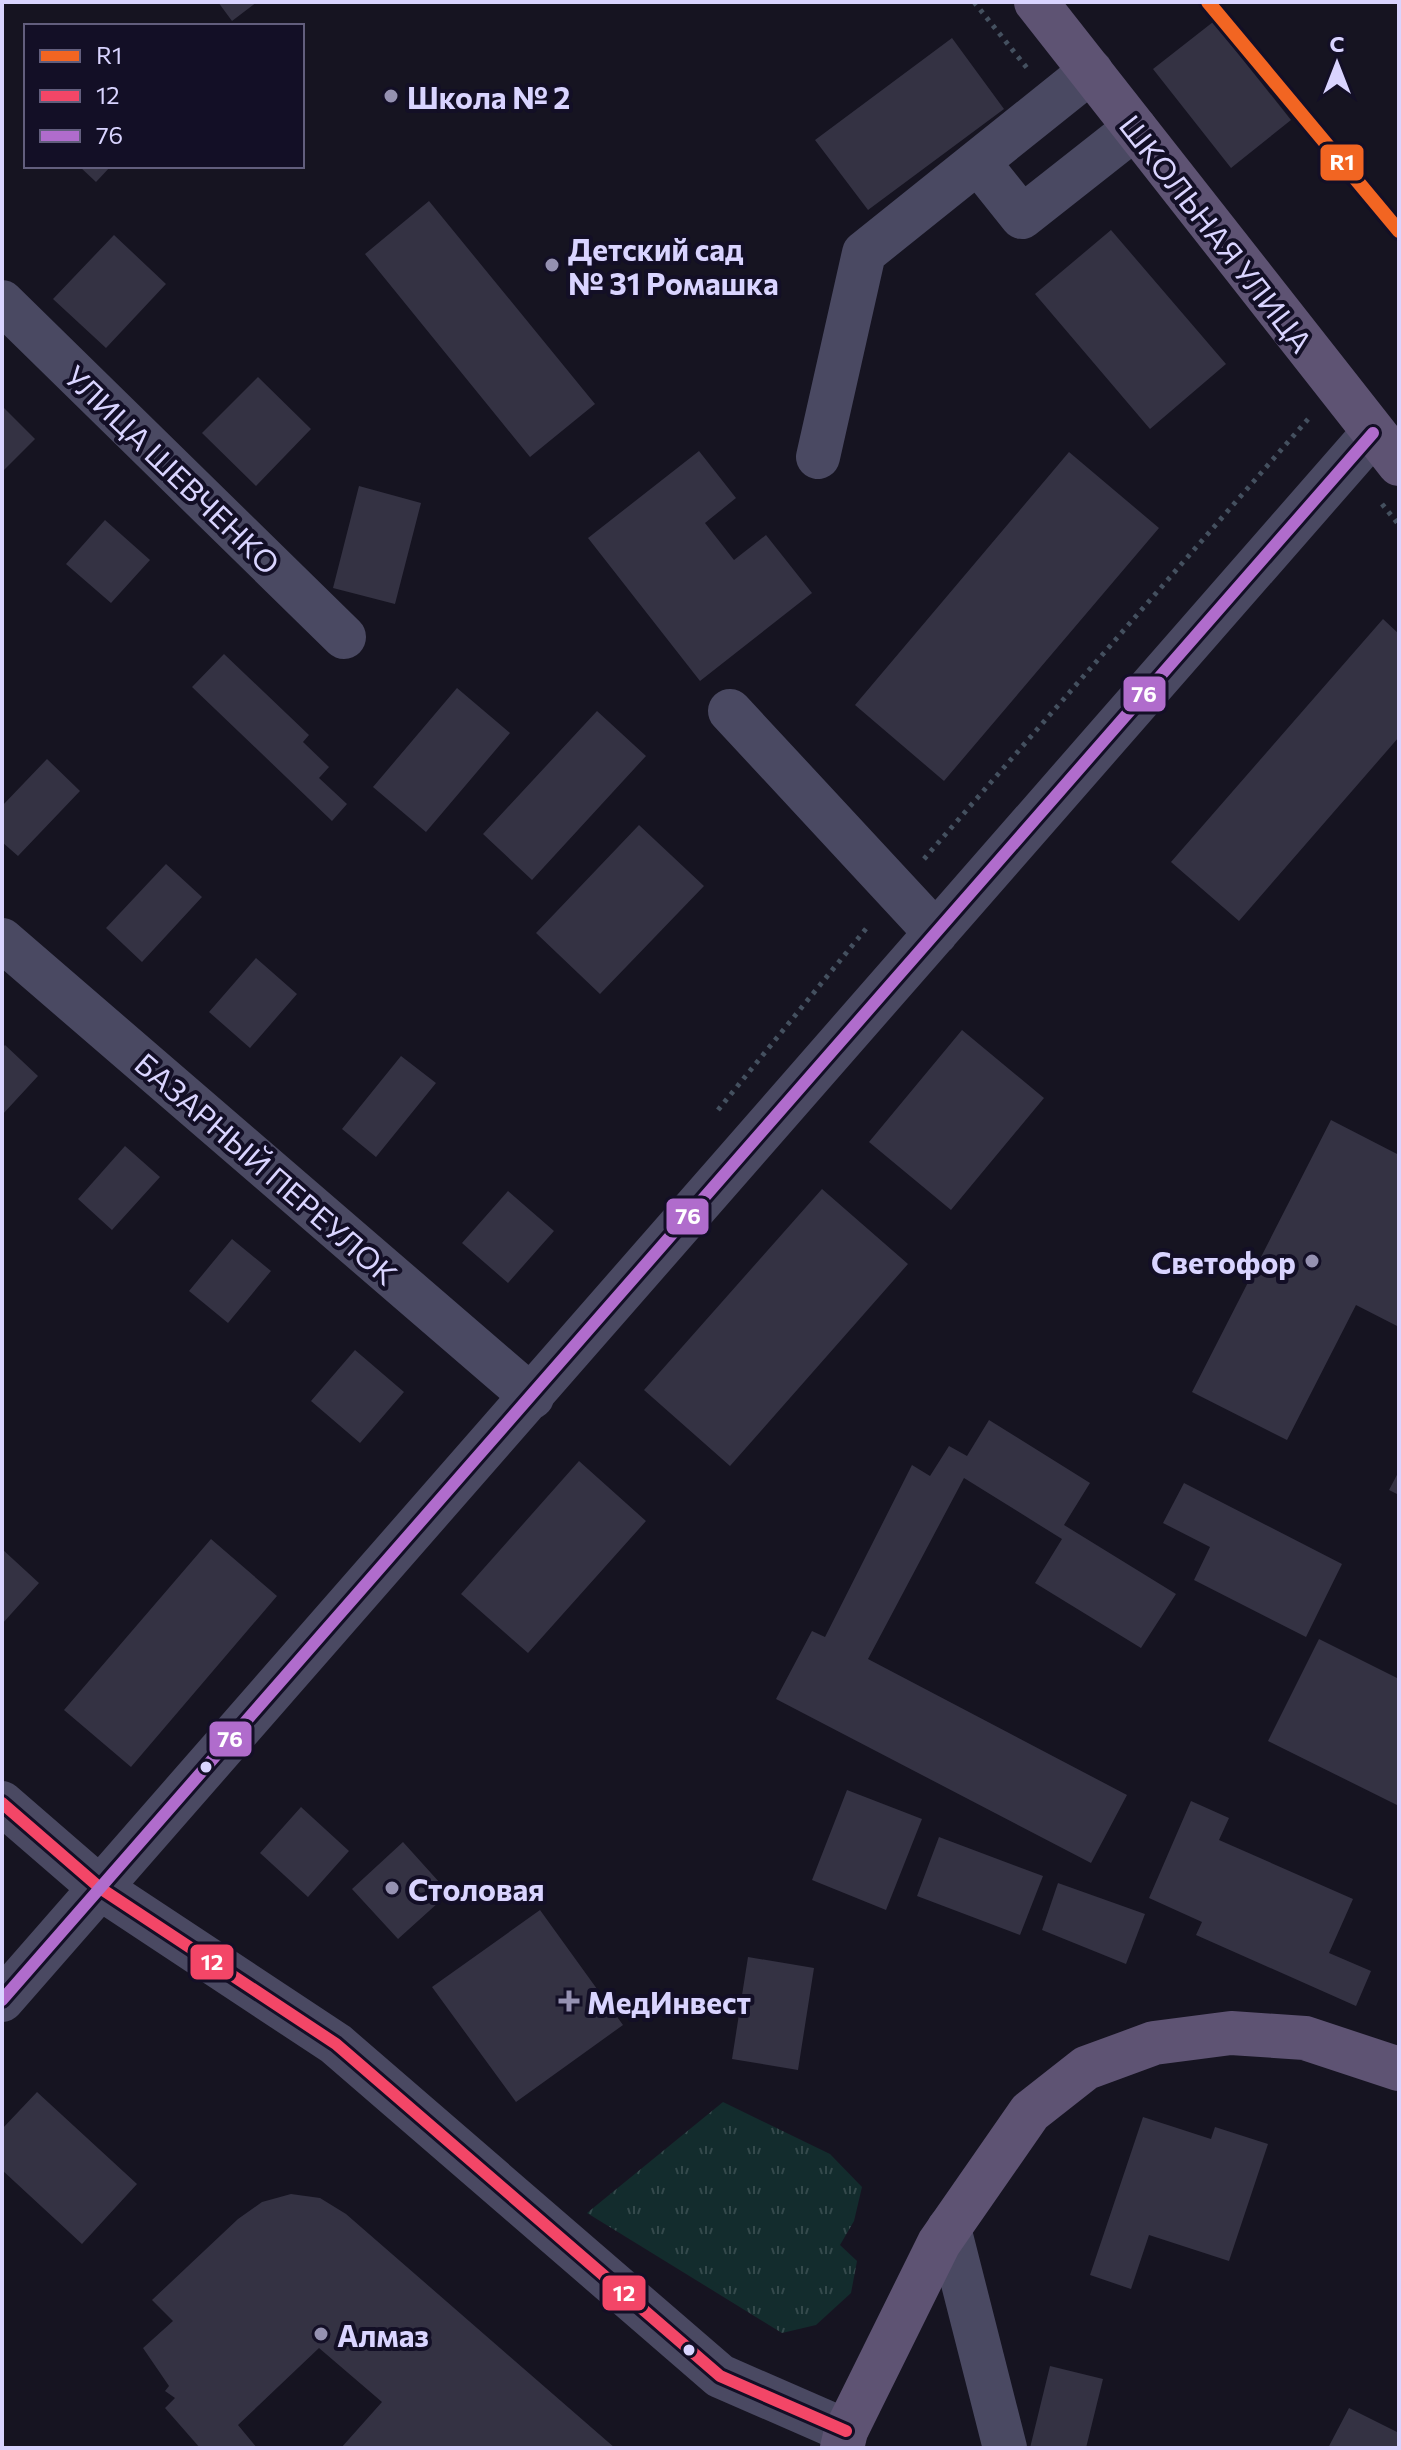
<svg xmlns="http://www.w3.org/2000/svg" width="1401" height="2450" viewBox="0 0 1401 2450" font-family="Commissioner,sans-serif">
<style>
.grass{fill:url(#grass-tufts)}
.building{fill:#343243}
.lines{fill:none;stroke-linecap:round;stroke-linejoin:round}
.path{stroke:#44505f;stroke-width:5;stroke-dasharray:4 6;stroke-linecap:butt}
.minor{stroke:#4a4962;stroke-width:44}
.major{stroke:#5e5373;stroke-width:44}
.bus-1-casing{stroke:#130f26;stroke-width:18}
.bus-2-casing{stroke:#130f26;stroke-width:18}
.bus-1{stroke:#f34667;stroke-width:12}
.bus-2{stroke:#b06ccc;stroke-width:12}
.rail-1-casing{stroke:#130f26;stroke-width:20}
.rail-1{stroke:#f26522;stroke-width:14}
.poi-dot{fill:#9591b1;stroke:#130f26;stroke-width:3}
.bus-dot{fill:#d9d4ff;stroke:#130f26;stroke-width:3}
.labels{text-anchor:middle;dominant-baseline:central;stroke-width:8;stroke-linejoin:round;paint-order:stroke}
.poi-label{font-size:30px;font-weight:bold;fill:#d9d4ff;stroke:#130f26;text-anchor:start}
.street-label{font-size:30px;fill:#d9d4ff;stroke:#130f26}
.line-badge{stroke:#130f26;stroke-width:3}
.badge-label{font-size:22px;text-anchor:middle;font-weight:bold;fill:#fff}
</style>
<defs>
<pattern id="grass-tufts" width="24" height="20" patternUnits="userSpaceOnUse" patternTransform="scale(2)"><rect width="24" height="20" fill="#132c2d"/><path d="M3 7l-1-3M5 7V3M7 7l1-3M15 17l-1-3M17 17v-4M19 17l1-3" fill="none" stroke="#354a4c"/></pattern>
</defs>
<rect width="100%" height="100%" fill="#161421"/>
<path class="grass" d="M723,2102L830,2154L862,2187L854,2221L840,2245L857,2261L851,2293L816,2325L782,2333L587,2213Z"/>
<path class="building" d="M218,2H257L232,21Z
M1213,22L1291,120L1231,168L1153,69Z
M952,38L1004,109L868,210L815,140Z
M79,166H111L96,182Z
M429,201L595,404L530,457L365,254Z
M1111,230L1226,364L1150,429L1035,294Z
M114,235L166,284L106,348L53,299Z
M258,377L311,429L256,486L202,433Z
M2,406L35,439L2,472Z
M699,451L736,498L705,523L734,560L766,535L812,593L700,681L588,538Z
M1069,452L1159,528L944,781L855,705Z
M359,486L421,503L395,604L333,588Z
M105,520L150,560L111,603L66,564Z
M1383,619L1399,634V737L1239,921L1171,862Z
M224,654L309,735L303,742L329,767L319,778L347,804L332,821L192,687Z
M457,688L510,733L426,832L373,787Z
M597,711L646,756L532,880L483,834Z
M47,759L80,791L18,856L2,842V806Z
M639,825L704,886L600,994L536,933Z
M166,864L202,897L142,962L106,928Z
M256,958L297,994L250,1048L209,1012Z
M962,1030L1044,1098L951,1210L869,1142Z
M5,1045L38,1076L2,1115V1048Z
M401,1056L436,1083L376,1157L342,1129Z
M1331,1120L1399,1155V1327L1356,1305L1287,1440L1192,1392Z
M125,1146L160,1177L112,1230L78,1199Z
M822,1189L908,1264L730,1466L644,1390Z
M508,1191L554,1231L508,1283L462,1243Z
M232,1239L271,1271L228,1323L189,1291Z
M355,1350L404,1392L360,1443L311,1401Z
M989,1420L1090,1483L1064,1525L1176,1594L1141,1648L1035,1583L1062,1539L964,1478L868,1659L1127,1795L1091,1863L776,1699L812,1631L825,1637L912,1465L930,1476L949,1446L967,1456Z
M579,1461L646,1521L528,1653L461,1594Z
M1399,1471V1495L1389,1490Z
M1184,1483L1342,1564L1306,1637L1194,1580L1210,1547L1163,1523Z
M211,1539L277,1596L131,1767L64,1710Z
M2,1549L39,1583L2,1624Z
M1319,1639L1399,1679V1806L1268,1741Z
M847,1790L922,1819L886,1910L812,1880Z
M1191,1801L1229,1818L1219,1840L1353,1899L1329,1953L1371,1971L1356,2006L1196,1935L1202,1922L1149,1898Z
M301,1807L349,1851L308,1897L260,1853Z
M939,1837L1043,1876L1020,1935L917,1896Z
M403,1842L449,1893L398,1939L352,1889Z
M1058,1883L1145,1914L1126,1964L1042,1930Z
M540,1910L623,2025L516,2102L432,1987Z
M748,1957L814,1968L798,2070L732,2059Z
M37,2092L137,2184L82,2244L2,2170V2129Z
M1143,2117L1211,2139L1215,2127L1268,2144L1229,2261L1149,2235L1131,2289L1090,2275Z
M291,2194L320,2198L346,2214L615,2448H341L382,2402L319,2348L238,2425L257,2448H200L165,2408L175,2398L165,2391L169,2386L143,2348L173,2321L152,2300L238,2219L262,2202Z
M1050,2366L1103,2379L1086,2448H1030Z
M1349,2408L1399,2433V2448H1328Z"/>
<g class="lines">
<path class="path" d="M974,2L1027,68
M1382,504L1399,525
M924,859L1309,418
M718,1110L869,925"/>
<path class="minor" d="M978,162L1022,217L1135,128
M2,302L344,637
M818,457L864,253L1091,71
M730,711L936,933
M2,940L532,1397
M2,1803L100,1888L336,2044L720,2376L846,2431
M2,2000L1373,433
M949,2228L1005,2448"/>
<path class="major" d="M1036,2L1399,464
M842,2448L846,2431L939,2243L1030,2112L1086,2068L1154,2043L1231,2033L1305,2038L1399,2069"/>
<defs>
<path id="bus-1" d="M2,1803L100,1888L336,2044L720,2376L846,2431"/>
<path id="bus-2" d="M2,2000L1373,433"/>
</defs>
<use href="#bus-1" class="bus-1-casing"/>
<use href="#bus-2" class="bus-2-casing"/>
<use href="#bus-1" class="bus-1"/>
<use href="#bus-2" class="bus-2"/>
<defs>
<path id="rail-1" d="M1208,2L1399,231"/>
</defs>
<use href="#rail-1" class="rail-1-casing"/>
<use href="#rail-1" class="rail-1"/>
</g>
<g class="poi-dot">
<circle cx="391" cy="96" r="8"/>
<circle cx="552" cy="265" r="8"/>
<circle cx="1312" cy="1261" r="8"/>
<circle cx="392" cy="1888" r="8"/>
<path d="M565 1989h8v8h8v8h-8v8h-8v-8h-8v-8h8z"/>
<circle cx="321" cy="2334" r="8"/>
</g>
<g class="bus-dot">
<circle cx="206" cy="1767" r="7"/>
<circle cx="689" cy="2350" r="7"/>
</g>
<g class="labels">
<g class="poi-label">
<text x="407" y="96">Школа № 2</text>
<text x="568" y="248">Детский сад<tspan x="568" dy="34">№ 31 Ромашка</tspan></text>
<text x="1296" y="1261" text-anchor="end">Светофор</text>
<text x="408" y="1888">Столовая</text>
<text x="587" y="2001">МедИнвест</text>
<text x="337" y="2334">Алмаз</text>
</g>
<g class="street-label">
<text transform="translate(1217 233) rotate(52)">ШКОЛЬНАЯ УЛИЦА</text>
<text transform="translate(173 469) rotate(44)">УЛИЦА ШЕВЧЕНКО</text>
<text transform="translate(267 1168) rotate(41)">БАЗАРНЫЙ ПЕРЕУЛОК</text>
</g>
</g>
<g class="line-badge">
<rect x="1319" y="143" width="46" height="39" rx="8" fill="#f26522"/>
<rect x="1122" y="675" width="45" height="38" rx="8" fill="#b06ccc"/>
<rect x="665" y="1197" width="45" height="39" rx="8" fill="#b06ccc"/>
<rect x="208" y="1720" width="45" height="38" rx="8" fill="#b06ccc"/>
<rect x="189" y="1943" width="46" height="38" rx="8" fill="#f34667"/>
<rect x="601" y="2274" width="46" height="38" rx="8" fill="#f34667"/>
</g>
<g class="badge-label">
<text x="1342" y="170">R1</text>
<text x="1144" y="702">76</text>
<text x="688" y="1224">76</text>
<text x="230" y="1747">76</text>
<text x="212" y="1970">12</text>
<text x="624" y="2301">12</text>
</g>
<rect width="1401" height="2450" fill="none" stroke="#d9d4ff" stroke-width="8"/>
<rect x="24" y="24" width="280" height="144" fill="#130f26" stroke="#625e7d" stroke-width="2"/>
<rect x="40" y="50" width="40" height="12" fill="#f26522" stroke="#625e7d" stroke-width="2"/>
<text x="96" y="64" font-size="24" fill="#d9d4ff">R1</text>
<rect x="40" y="90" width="40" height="12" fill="#f34667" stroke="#625e7d" stroke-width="2"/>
<text x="96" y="104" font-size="24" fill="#d9d4ff">12</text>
<rect x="40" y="130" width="40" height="12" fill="#b06ccc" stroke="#625e7d" stroke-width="2"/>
<text x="96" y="144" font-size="24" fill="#d9d4ff">76</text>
<g transform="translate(1337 64)" stroke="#130f26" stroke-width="6" paint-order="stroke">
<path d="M0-6L14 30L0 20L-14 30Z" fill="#d9d4ff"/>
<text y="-12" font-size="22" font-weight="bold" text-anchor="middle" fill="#d9d4ff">С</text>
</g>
</svg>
